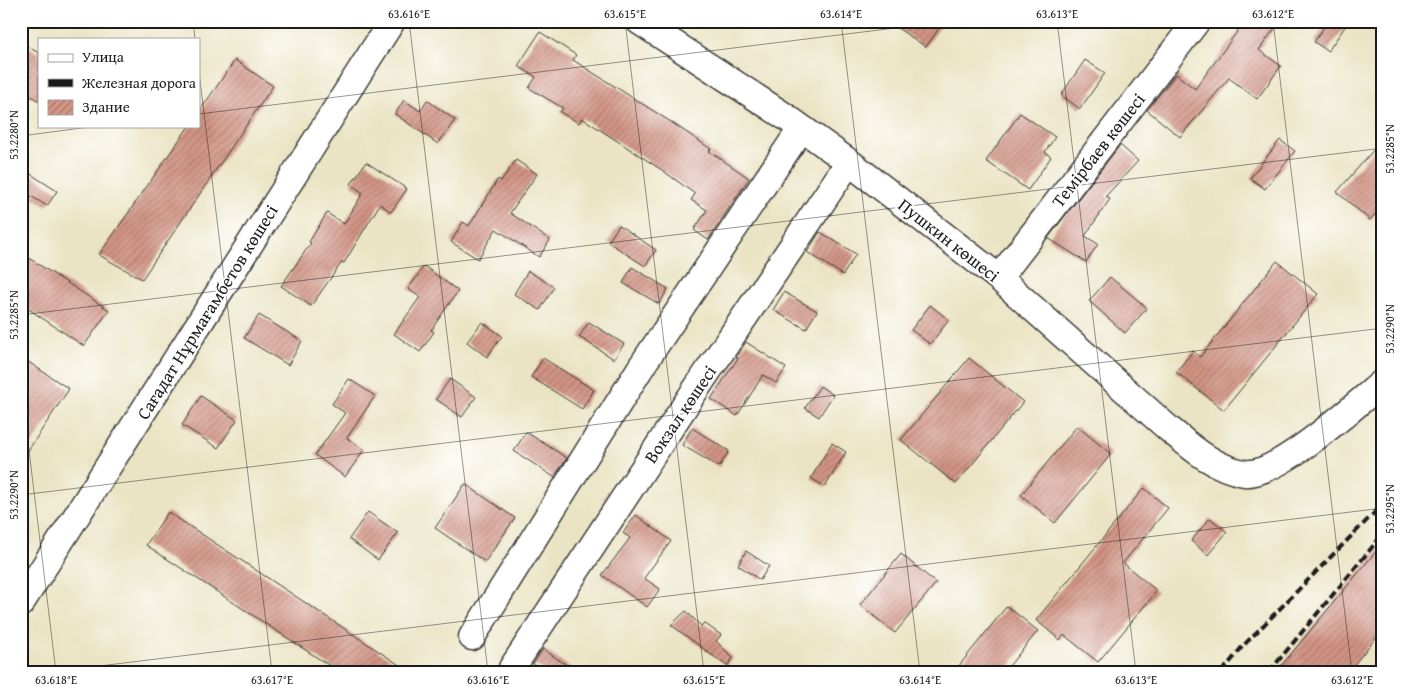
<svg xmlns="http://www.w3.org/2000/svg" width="1404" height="693" viewBox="0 0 1404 693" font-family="'Gentium Book Plus',serif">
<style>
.building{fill:url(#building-hatch)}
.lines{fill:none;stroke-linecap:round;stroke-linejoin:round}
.minor-casing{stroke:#3b3a35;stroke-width:29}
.minor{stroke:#fff;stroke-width:26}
.rail{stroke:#1c1c1c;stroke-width:4;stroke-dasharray:8 4;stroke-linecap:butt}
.ticks{fill:none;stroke:#1c1c1c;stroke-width:1;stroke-opacity:0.45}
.labels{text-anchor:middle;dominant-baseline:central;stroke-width:4;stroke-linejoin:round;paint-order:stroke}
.street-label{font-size:18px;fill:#1c1c1c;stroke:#fff}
.neatline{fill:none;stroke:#1c1c1c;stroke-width:2}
.ticks-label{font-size:12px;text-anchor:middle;fill:#1c1c1c}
</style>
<defs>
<pattern id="building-hatch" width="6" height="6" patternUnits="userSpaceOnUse" patternTransform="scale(1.25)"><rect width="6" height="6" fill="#d29484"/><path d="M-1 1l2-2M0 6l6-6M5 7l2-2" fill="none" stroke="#aa786b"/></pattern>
</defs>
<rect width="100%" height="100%" fill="#fff"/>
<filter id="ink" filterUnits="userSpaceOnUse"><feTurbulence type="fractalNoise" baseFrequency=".02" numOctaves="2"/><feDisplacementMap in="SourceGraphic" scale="10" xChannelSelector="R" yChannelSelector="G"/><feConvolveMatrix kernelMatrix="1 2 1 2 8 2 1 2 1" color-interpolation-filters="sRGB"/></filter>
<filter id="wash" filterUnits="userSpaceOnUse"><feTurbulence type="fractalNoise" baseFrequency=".0096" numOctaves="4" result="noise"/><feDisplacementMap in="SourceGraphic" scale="20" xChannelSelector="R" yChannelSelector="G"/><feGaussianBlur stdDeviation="1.12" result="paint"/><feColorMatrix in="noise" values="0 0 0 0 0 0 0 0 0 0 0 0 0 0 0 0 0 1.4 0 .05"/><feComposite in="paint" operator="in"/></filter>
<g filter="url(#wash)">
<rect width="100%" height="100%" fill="#ebe4c4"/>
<g id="blocks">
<path class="building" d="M887,21H944L926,47Z
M1245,21H1265L1275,28L1259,50L1281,66L1257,99L1229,78L1180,137L1147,110L1176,74L1195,89Z
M1328,21H1349L1328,51L1314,42Z
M540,32L576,55L573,60L671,122L711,149L709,151L749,178L708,240L694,230L707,210L691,200L695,194L662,170L582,118L579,123L560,112L563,108L529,88L536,77L518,66Z
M21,43L39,53V101L21,90Z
M235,60L273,86L142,279L99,255L189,126H199V112Z
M1085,60L1105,73L1080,109L1061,95Z
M404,100L420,111L427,100L455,120L438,144L395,114Z
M1020,113L1055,137L1045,152L1051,157L1028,190L986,161Z
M1383,139V205L1370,220L1337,192Z
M1280,140L1295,151L1265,189L1250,178Z
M1120,145L1138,161L1106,196L1110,199L1085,236L1098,244L1086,262L1048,238Z
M516,160L537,174L510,213L550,240L539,257L496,229L478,259L451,242L463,222L469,226L498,179L501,181Z
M366,162L407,189L391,212L380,204L344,263L342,262L311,306L281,286L311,243L309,242L327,213L344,224L363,193L351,184Z
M29,173L57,191L47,206L21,190V184Z
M619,225L656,250L645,266L608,242Z
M820,232L856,254L843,275L807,252Z
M21,253L109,310L84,346L21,304Z
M1277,261L1318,294L1224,410L1176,372L1193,351L1200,357Z
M424,266L458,291L431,330L434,332L420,352L394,334L420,297L408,289Z
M632,267L668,289L659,304L623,283Z
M528,271L554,287L540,310L514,294Z
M1110,277L1147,308L1125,333L1089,301Z
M784,292L817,311L806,329L773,310Z
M930,305L949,320L930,344L911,330Z
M259,315L302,341L288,365L244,338Z
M482,322L502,336L487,357L467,342Z
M589,322L624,344L614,359L579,337Z
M746,342L786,368L776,383L763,375L737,416L711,399L738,358L736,357Z
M21,357L69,389L21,461Z
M543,358L594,390L582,409L531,377Z
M969,358L1023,402L956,484L901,440Z
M349,379L375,396L347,438L364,450L345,477L315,455L345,413L332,404Z
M450,379L476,397L462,417L436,399Z
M820,386L833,395L819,417L805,408Z
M201,396L237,420L218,448L182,425Z
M1077,426L1111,454L1055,523L1021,495Z
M692,428L729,451L719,467L682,445Z
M526,432L567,458L554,477L514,451Z
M832,443L846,452L825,487L811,478Z
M465,484L515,518L485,562L435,528Z
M1144,488L1168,508L1123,563L1157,591L1098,662L1064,635L1060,640L1036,620Z
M168,512L410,672H339L146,545Z
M368,512L398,533L378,560L349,539Z
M636,515L671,541L644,578L660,589L647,607L602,575L630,538L623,533Z
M1210,518L1227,532L1208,555L1191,541Z
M1383,543V629L1348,672H1276Z
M746,551L769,566L760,580L738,565Z
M901,554L936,583L895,633L860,605Z
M1007,606L1038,631L1004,672H954Z
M686,611L701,626L704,623L721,635L716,641L733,658L727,666L671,625Z
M543,649L577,672H546L533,664Z"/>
</g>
</g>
<g filter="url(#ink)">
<use href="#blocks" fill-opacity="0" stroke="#3b3a35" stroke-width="1"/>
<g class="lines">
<defs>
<path id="minor" d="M639,21L789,119L849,162L999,278L1169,429C1191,447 1214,468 1244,473C1276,478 1358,403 1383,382
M999,278L1197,21
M21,603L392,21
M472,637L643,364L801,129
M512,668L692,395L849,162"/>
</defs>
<use href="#minor" class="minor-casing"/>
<use href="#minor" class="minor"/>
<path class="rail" d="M1222,672L1242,647L1383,504
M1269,672L1383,534"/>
</g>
</g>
<path class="ticks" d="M193,21L195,39M409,21L488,672M625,21L704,672M841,21L920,672M1057,21L1136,672M1273,21L1352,672M199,72L272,672M199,114L952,21M21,136L97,126M21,315L1383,148M21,385L56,672M21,495L1383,328M51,672L1383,508"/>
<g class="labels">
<g class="street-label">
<text transform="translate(1098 150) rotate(-52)">Темірбаев көшесі</text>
<text transform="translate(949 240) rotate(38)">Пушкин көшесі</text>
<text transform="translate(207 312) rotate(-58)">Сағадат Нұрмағамбетов көшесі</text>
<text transform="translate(680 414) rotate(-56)">Вокзал көшесі</text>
</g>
</g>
<rect width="1404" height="693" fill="none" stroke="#fff" stroke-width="55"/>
<rect x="38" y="38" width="162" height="90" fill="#ffffff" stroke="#a4a4a4"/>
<rect x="48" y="54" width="25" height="8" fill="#ffffff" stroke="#a4a4a4"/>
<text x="82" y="62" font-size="15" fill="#1c1c1c">Улица</text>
<rect x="48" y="79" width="25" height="8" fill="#1c1c1c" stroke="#a4a4a4"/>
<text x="82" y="88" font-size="15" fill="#1c1c1c">Железная дорога</text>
<rect x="48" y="100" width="25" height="15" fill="url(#building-hatch)" stroke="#a4a4a4"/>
<text x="82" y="112" font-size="15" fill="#1c1c1c">Здание</text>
<rect x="28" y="28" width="1348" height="638" class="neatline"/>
<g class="ticks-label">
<text x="409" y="18">63.616°E</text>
<text x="625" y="18">63.615°E</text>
<text x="841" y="18">63.614°E</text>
<text x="1057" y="18">63.613°E</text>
<text x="1273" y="18">63.612°E</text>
<text transform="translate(14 135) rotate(-90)" y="4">53.2280°N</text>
<text transform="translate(1390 149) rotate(-90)" y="4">53.2285°N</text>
<text transform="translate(14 315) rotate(-90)" y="4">53.2285°N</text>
<text transform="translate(1390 329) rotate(-90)" y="4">53.2290°N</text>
<text transform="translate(14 495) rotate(-90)" y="4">53.2290°N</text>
<text transform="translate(1390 509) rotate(-90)" y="4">53.2295°N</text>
<text x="56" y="684">63.618°E</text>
<text x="272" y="684">63.617°E</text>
<text x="488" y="684">63.616°E</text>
<text x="704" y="684">63.615°E</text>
<text x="920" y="684">63.614°E</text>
<text x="1136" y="684">63.613°E</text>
<text x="1352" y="684">63.612°E</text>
</g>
</svg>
